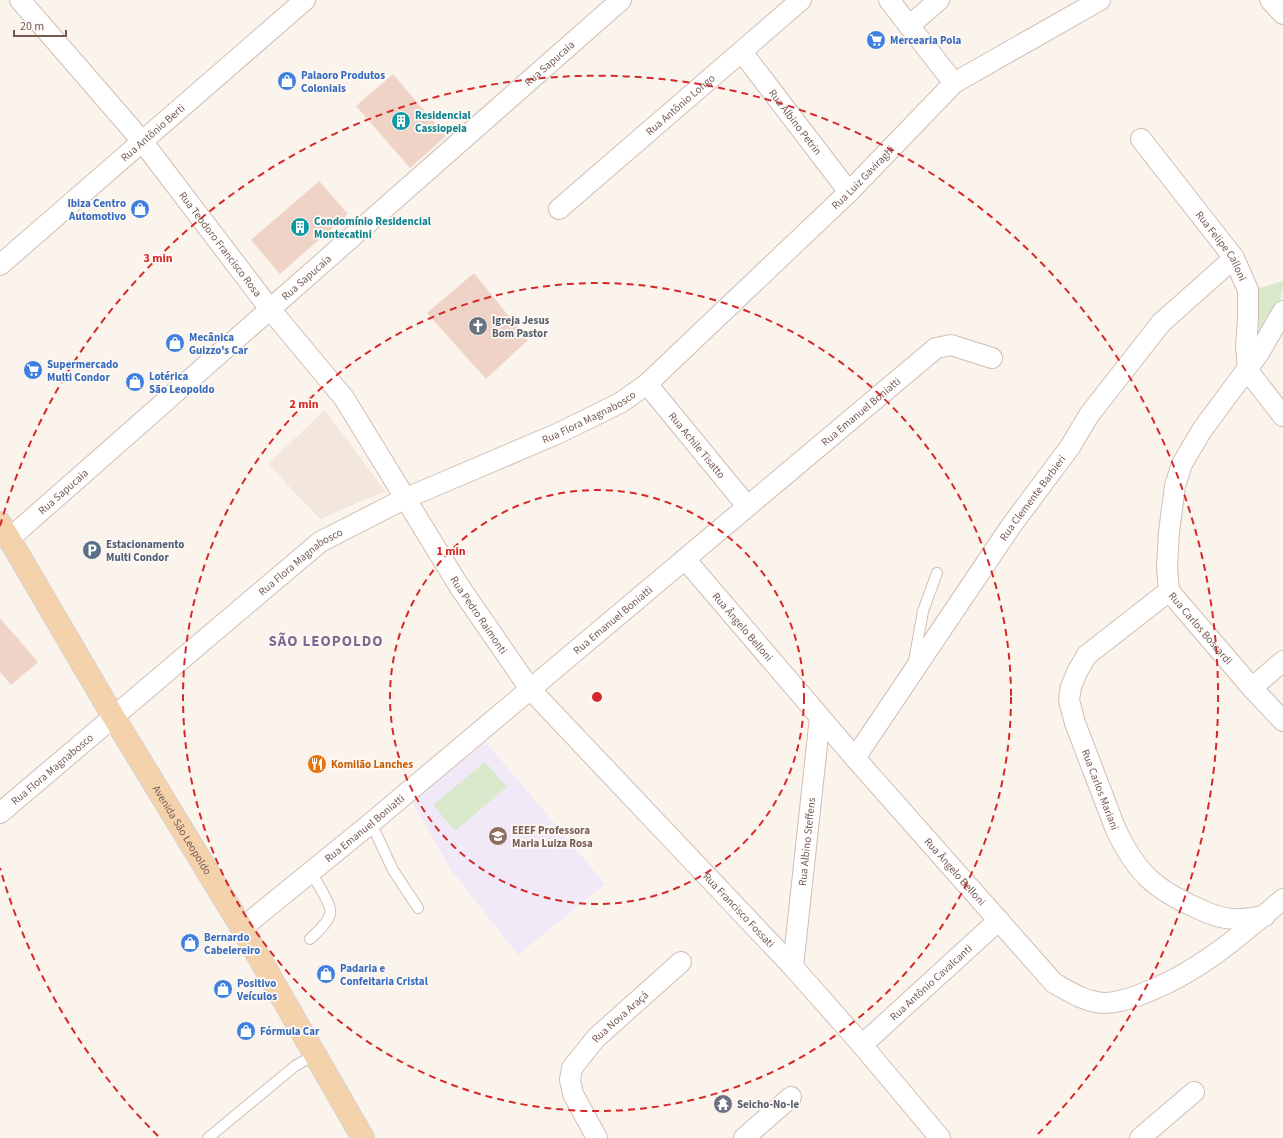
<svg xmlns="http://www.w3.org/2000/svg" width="1283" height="1138" viewBox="0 0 1283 1138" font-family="'Source Sans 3',sans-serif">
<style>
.residential{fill:#f3e6dc}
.education{fill:#f1e9f8}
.green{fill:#dae9cc}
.building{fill:#efd3c7}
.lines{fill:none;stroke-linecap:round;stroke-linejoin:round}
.service-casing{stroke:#d0beb5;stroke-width:12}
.minor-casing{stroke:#d0beb5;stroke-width:22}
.primary-casing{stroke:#d9d1ce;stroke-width:24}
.service{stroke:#fff;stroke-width:10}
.minor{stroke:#fff;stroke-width:20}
.primary{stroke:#f3d2ac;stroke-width:22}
.ring{fill:none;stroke:#d62828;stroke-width:2;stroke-dasharray:7 5}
.labels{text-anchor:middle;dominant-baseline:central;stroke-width:3.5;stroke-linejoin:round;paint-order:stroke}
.shop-label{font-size:11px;font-weight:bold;fill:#366cbe;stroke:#fef9f4;text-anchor:start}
.street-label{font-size:11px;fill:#765a51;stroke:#fef9f4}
.culture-label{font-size:11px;font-weight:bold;fill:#0d838f;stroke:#fef9f4;text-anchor:start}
.worship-label{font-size:11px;font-weight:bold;fill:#5b616d;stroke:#fef9f4;text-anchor:start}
.service-label{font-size:11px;font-weight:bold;fill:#4e5e75;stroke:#fef9f4;text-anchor:start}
.food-label{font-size:11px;font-weight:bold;fill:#c56008;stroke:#fef9f4;text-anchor:start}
.education-label{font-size:11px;font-weight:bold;fill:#785e54;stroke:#fef9f4;text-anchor:start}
.district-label{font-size:15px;font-weight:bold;letter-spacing:1px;fill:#7f6990;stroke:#fef9f4}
.centre{fill:#d62828;stroke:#fef9f4;stroke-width:2}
.ring-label{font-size:12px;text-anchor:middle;font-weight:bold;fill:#d62828;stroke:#fef9f4;stroke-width:3.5;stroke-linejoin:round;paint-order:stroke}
</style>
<rect width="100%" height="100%" fill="#fbf4ed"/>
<path class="residential" d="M325,410L385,491L320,519L268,464Z"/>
<path class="education" d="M486,742L605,884L518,955L452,871L412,802Z"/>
<path class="green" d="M1283,281C1283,305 1269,332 1256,352L1259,324V288Z
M485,762L507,787L455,831L433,805Z"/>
<path class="building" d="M393,74L446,136L410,168L356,106Z
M319,181L348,214L280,274L251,240Z
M474,273L528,340L486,379L427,313Z
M0,618L38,662L11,685L0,672Z"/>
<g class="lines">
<defs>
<path id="service" d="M914,661L923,611L937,573
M371,823L393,870L418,908
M310,939C317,932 328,923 330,914C333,906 315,880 311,872
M208,1138L295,1066L314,1055"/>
<g id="minor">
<path id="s1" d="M20,0L142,141L270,309L344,398L459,586L530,689L793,967L862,1045L940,1138"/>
<path d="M889,0L954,83"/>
<path d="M1270,0L1283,14"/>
<path d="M909,26L939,0"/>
<path id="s2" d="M742,52L849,192"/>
<path id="s3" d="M1141,139L1234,258L1248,290V319L1246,346L1248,371L1283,416"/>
<path id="s4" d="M559,209L801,0"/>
<path id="s5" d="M0,265L305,0"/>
<path id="s6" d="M1283,311L1259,353L1202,430L1182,464L1175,486L1169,532L1167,567L1169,591L1252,688L1283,721"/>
<path id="s7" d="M647,384L747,506"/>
<path id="s8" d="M9,539L621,0"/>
<path id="s9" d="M685,559L855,758L1054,983C1070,992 1085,1002 1104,1003C1117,1003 1128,999 1139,995C1195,975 1239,937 1283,899"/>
<path id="s10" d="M1169,591L1087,655L1077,672L1071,687L1069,700L1075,723L1116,830C1137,873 1154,889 1197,908C1209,914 1221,919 1235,919C1245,920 1255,917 1265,916"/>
<path d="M1252,688L1283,661"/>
<path id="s11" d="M855,758L1011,526L1070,447L1089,415L1161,323L1234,258"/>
<path id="s12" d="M0,813L320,542L404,499L559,433L620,403L647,384L849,192L954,83L1100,0"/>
<path id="s13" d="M242,928L371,823L936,348L951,345L992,358"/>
<path id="s14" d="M793,967L820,717"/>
<path id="s15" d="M862,1045L999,920"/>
<path id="s16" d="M597,1138L573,1094L570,1080L572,1068L596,1038L681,962"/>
<path d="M744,1138L791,1097"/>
<path d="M1140,1138L1194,1092"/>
</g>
<g id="primary">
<path id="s17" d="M0,523L113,716L242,928L363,1138"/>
</g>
</defs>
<use href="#service" class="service-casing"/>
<use href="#minor" class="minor-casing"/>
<use href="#primary" class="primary-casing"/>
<use href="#service" class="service"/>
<use href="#minor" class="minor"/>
<use href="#primary" class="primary"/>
</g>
<g class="ring">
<circle cx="597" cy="697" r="207"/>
<circle cx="597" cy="697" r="414"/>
<path d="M158 1136A621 621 0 0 1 0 868M0 526A621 621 0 1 1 1036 1136"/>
</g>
<defs>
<symbol id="supermarket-disc" viewBox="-11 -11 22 22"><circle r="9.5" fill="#3f7fe0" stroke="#fef9f4"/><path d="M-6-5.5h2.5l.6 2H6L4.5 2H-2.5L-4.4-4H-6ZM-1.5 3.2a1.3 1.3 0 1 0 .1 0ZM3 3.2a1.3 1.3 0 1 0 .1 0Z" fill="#fff"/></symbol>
<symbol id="shop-disc" viewBox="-11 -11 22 22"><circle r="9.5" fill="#3f7fe0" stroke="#fef9f4"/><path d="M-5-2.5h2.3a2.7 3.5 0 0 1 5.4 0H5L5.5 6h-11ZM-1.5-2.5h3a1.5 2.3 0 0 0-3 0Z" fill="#fff"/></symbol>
<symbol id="building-disc" viewBox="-11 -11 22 22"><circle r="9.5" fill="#0f9aa8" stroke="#fef9f4"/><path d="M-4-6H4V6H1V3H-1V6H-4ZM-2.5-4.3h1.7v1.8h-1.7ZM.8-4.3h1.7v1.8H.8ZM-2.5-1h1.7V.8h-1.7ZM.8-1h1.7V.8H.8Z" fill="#fff"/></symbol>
<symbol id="church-disc" viewBox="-11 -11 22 22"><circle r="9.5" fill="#6b7280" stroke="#fef9f4"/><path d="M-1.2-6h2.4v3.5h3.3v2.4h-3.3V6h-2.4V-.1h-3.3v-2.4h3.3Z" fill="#fff"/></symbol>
<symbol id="parking-disc" viewBox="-11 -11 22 22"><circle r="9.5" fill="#5c6f8a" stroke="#fef9f4"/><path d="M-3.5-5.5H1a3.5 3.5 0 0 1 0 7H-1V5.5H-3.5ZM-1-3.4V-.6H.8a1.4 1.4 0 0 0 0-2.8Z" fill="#fff"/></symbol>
<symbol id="restaurant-disc" viewBox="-11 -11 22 22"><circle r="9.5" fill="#e8710a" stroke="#fef9f4"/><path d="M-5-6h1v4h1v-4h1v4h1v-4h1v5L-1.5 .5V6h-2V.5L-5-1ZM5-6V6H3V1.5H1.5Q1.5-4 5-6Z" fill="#fff"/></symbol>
<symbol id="school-disc" viewBox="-11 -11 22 22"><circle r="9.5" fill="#8d6e63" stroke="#fef9f4"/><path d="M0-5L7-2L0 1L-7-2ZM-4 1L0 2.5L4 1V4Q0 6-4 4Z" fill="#fff"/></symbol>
<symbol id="temple-disc" viewBox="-11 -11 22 22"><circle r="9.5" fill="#6b7280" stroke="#fef9f4"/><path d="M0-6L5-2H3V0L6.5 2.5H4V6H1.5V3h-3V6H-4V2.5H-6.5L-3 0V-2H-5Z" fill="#fff"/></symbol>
</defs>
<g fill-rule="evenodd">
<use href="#supermarket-disc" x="865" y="29" width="22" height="22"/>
<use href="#shop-disc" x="276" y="70" width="22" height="22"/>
<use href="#building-disc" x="390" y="110" width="22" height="22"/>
<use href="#shop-disc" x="129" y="198" width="22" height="22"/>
<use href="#building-disc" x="289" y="216" width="22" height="22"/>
<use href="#church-disc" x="467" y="315" width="22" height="22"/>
<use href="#shop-disc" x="164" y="332" width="22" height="22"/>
<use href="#supermarket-disc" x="22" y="359" width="22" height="22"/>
<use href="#shop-disc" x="124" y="371" width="22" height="22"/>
<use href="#parking-disc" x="81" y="539" width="22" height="22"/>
<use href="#restaurant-disc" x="306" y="753" width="22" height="22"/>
<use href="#school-disc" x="487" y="825" width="22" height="22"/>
<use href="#shop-disc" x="179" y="932" width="22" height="22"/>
<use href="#shop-disc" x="315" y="963" width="22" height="22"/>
<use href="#shop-disc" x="212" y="978" width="22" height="22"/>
<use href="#shop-disc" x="235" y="1020" width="22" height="22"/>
<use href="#temple-disc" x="712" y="1093" width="22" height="22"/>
</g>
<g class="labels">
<g class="shop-label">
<text x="890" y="40">Mercearia Pola</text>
<text x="301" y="75">Palaoro Produtos<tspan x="301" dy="13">Coloniais</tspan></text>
<text x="126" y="203" text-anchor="end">Ibiza Centro<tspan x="126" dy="13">Automotivo</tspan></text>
<text x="189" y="337">Mecânica<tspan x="189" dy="13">Guizzo's Car</tspan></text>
<text x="47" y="364">Supermercado<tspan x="47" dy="13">Multi Condor</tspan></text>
<text x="149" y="376">Lotérica<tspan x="149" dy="13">São Leopoldo</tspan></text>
<text x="204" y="937">Bernardo<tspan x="204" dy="13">Cabelereiro</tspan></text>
<text x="340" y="968">Padaria e<tspan x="340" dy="13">Confeitaria Cristal</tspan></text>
<text x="237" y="983">Positivo<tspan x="237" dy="13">Veículos</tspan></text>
<text x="260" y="1031">Fórmula Car</text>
</g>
<g class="street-label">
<text stroke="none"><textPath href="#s8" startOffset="720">Rua Sapucaia</textPath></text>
<text stroke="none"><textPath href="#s4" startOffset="160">Rua Antônio Longo</textPath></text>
<text stroke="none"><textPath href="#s2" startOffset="88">Rua Albino Petrin</textPath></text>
<text stroke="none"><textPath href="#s5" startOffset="202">Rua Antônio Berti</textPath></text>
<text stroke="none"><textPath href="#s12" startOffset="1082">Rua Luiz Gaviraghi</textPath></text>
<text stroke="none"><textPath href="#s1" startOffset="316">Rua Teodoro Francisco Rosa</textPath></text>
<text stroke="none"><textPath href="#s3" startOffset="134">Rua Felipe Calloni</textPath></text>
<text stroke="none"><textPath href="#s8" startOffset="396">Rua Sapucaia</textPath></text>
<text stroke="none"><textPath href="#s13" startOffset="806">Rua Emanuel Boniatti</textPath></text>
<text stroke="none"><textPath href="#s12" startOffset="716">Rua Flora Magnabosco</textPath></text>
<text stroke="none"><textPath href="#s7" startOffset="79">Rua Achile Tisatto</textPath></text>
<text stroke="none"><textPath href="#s8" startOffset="72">Rua Sapucaia</textPath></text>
<text stroke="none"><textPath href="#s11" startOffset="315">Rua Clemente Barbieri</textPath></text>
<text stroke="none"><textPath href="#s12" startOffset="392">Rua Flora Magnabosco</textPath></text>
<text stroke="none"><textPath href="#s1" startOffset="769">Rua Pedro Raimonti</textPath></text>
<text stroke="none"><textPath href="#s13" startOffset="482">Rua Emanuel Boniatti</textPath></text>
<text stroke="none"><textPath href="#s9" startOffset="89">Rua Ângelo Belloni</textPath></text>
<text stroke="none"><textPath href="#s6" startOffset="361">Rua Carlos Boscardi</textPath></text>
<text stroke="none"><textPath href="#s12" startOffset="68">Rua Flora Magnabosco</textPath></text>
<text stroke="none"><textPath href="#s10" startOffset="248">Rua Carlos Mariani</textPath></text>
<text stroke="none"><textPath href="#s13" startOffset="158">Rua Emanuel Boniatti</textPath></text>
<text stroke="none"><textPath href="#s17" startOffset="357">Avenida São Leopoldo</textPath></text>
<text stroke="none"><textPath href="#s14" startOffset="126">Rua Albino Steffens</textPath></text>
<text stroke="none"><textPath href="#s9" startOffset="413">Rua Ângelo Belloni</textPath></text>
<text stroke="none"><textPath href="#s1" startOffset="1163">Rua Francisco Fossati</textPath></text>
<text stroke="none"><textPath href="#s15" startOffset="93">Rua Antônio Cavalcanti</textPath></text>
<text stroke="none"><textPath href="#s16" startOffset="147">Rua Nova Araçá</textPath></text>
</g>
<g class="culture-label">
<text x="415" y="115">Residencial<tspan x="415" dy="13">Cassiopeia</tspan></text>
<text x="314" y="221">Condomínio Residencial<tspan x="314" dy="13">Montecatini</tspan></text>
</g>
<g class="worship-label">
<text x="492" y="320">Igreja Jesus<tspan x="492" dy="13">Bom Pastor</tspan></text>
<text x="737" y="1104">Seicho-No-Ie</text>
</g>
<g class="service-label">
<text x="106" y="544">Estacionamento<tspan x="106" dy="13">Multi Condor</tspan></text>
</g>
<g class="food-label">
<text x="331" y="764">Komilão Lanches</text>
</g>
<g class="education-label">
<text x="512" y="830">EEEF Professora<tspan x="512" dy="13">Maria Luiza Rosa</tspan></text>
</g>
<g class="district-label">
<text x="326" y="641">SÃO LEOPOLDO</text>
</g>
</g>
<circle cx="597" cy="697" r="6" class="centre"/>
<g class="ring-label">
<text x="158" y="262">3 min</text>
<text x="304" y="408">2 min</text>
<text x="451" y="555">1 min</text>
</g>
<path d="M14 30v6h52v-6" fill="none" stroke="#765a51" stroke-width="2"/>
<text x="20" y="30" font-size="12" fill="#765a51" stroke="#fef9f4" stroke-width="3" paint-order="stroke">20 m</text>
</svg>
